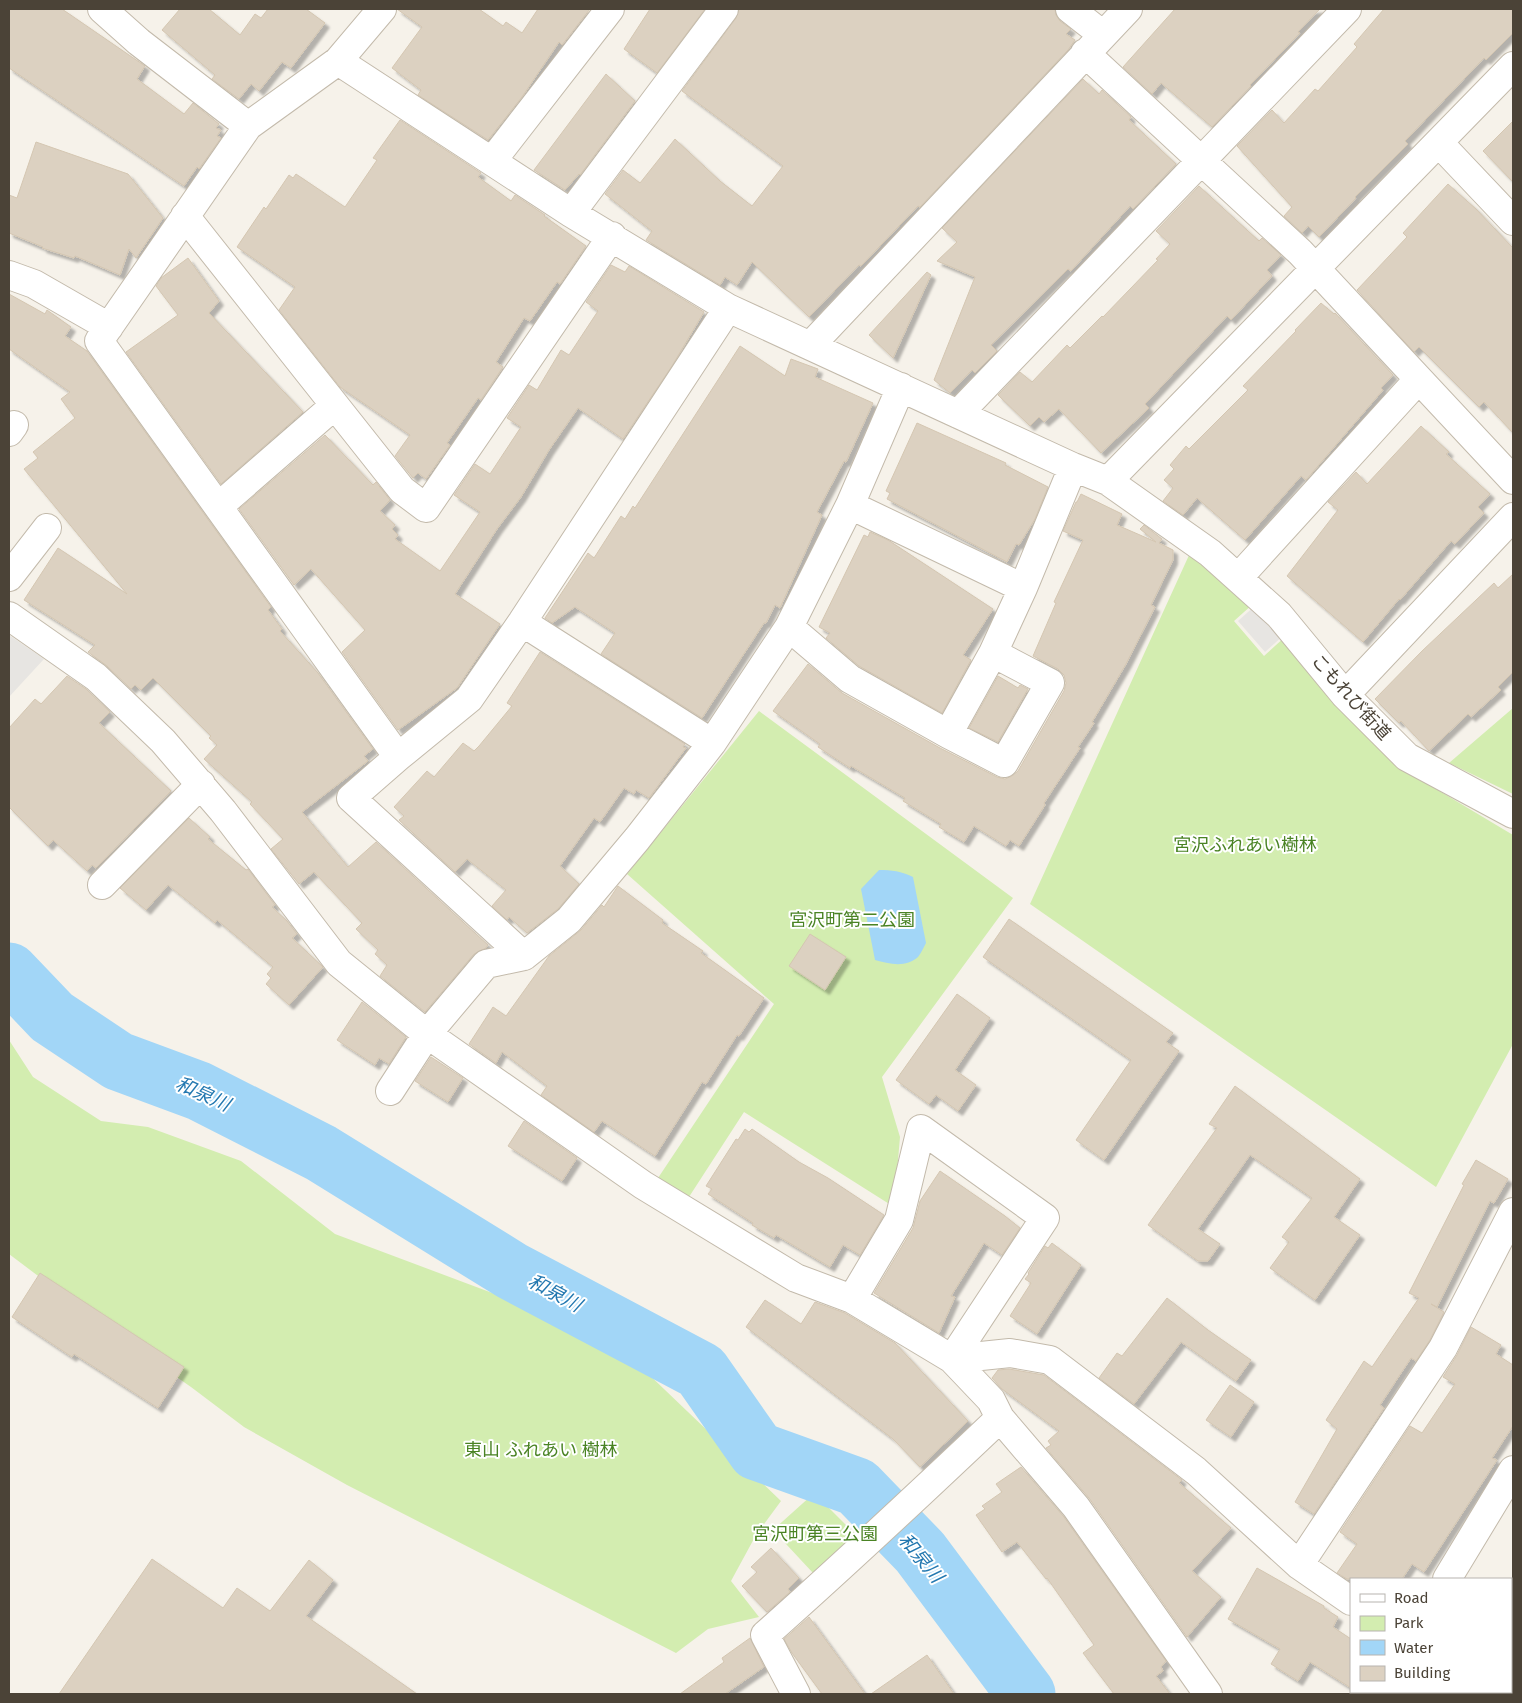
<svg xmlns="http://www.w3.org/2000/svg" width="1522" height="1703" viewBox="0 0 1522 1703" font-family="'Fira Sans','Noto Sans JP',sans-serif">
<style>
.green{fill:#d3edb0}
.parking{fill:#e7e5e2}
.water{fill:#a2d6f7}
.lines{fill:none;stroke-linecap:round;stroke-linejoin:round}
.river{stroke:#a2d6f7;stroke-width:59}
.building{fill:#dcd1c1;stroke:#d4c6b1;filter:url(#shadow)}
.street-casing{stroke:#c3baab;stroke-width:30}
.street{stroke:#fff;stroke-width:28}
.labels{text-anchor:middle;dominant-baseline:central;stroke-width:4;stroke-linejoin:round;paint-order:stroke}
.street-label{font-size:18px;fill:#4b4337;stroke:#fff}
.park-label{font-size:18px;fill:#4a8324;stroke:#fff}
.water-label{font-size:19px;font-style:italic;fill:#2378b0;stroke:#fff}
</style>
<defs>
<filter id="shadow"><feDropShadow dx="4.5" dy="4.5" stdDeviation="1" flood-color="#0004"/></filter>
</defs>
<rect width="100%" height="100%" fill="#f6f2ea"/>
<path class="green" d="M1190,553L1253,604L1234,621L1264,656L1286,636L1312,670L1426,783L1513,835V1044L1436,1187L1030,904Z
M1513,708V794L1449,763Z
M759,711L1013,898L882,1077L900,1137L894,1207L744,1112L687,1200L658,1178L774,1004L627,874Z
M9,1040L33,1077L101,1121L148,1127L241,1161L335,1234L503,1297L641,1367L781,1501L756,1535L731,1581L759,1617L708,1629L676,1653L347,1485L244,1427L191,1387L123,1340L9,1254Z
M812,1495L821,1500L857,1536L813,1573L773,1530Z"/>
<path class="parking" d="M1257,604L1284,635L1265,652L1238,621Z
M9,635L44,659L9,697Z"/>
<path class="water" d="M879,870C892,870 901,871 913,877L926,943C924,947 921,953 918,957C906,968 889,964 875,960L861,889Z"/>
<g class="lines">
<path class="river" d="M9,972L52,1017L118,1061L199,1091L321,1153L512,1271L701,1371L757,1451L857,1487L920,1552L1026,1694"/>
</g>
<path class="building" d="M9,9H62L145,66L137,79L184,114L193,103L219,124L216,128L221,130L217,136L221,138L199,169L197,167L184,186L9,68Z
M180,9H209L240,35L255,14L261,18L268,9H306L325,23L291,68L282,62L259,91L251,84L239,99L212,79L215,75L162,30Z
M397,9H479L503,26L506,22L522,33L538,9H590L562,45L559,42L522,97L488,140L418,95L421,90L392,68L422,27Z
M650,9H705L657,73L624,49Z
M739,9H1055L1056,15L1060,21L1071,29L1066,34L1075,40L1068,50L920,207L918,206L861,266L859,265L809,317L752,262L737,285L725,277L720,285L646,240L652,231L605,194L623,170L640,183L675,139L720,181L752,206L783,166L682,91L736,18Z
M1175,9H1320L1298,32L1300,33L1250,85L1251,86L1212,127L1161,83L1152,94L1123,67Z
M1384,9H1513V33L1486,60L1484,58L1405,141L1408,144L1355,197L1356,198L1319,237L1308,226L1302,233L1284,216L1292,207L1237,146L1272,110L1284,123L1315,89L1318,91L1357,47L1354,44Z
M606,74L635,101L580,175L579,174L565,190L534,170Z
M1083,79L1099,94L1102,90L1131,117L1129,120L1176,164L1133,209L1130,206L1071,271L1068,269L991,345L997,351L975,373L972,370L950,393L934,380L975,277L937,261L957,242L942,228Z
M400,120L481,173L478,177L511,201L515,195L545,215L544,216L586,246L560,284L557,282L530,321L524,318L496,362L503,367L481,400L478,398L447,443L450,445L426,479L418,473L413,478L395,456L410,435L340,387L279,310L295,287L237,247L264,207L266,209L289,175L293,178L296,174L345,207L377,160L373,158Z
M1513,121V182L1483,151Z
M36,142L128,174L163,218L136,258L129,249L120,275L75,256L74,258L42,248L43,247L9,233V195L17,198Z
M1448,184L1476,209L1513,248V433L1484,402L1479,407L1419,347L1414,352L1357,290L1407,237L1403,233Z
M1199,186L1259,241L1262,238L1281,255L1267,270L1272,276L1231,320L1227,316L1145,404L1149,408L1101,453L1059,409L1044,422L1039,417L1030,426L998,395L1020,372L1032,382L1067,345L1070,348L1102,316L1103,317L1158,260L1156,259L1170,244L1156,231Z
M188,258L219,301L209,313L303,412L221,484L126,352L178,315L156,286L161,278Z
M611,265L625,272L629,266L704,312L672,366L623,439L578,408L549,450L521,497L497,529L455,594L500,624L457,688L398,730L342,652L365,630L311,569L294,585L239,509L325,435L373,485L376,482L390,500L380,511L395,525L392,529L398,535L395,539L440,571L480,512L454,495L475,464L490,474L521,427L507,418L529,385L537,390L561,350L569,355L598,311L586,302Z
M927,272L931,275L893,358L869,335Z
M9,294L45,314L47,310L71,327L65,336L87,351L271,607L268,610L282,629L280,631L318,673L373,749L364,756L368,761L302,812L348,867L376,842L488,945L486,948L474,954L425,1012L380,976L387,965L375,954L378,950L356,929L362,923L314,872L299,884L271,849L283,839L250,804L252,802L204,759L217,745L209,738L211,736L153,678L141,690L135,685L131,689L107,666L88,652L95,645L24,600L58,548L127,594L24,469L38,458L33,452L75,418L61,399L70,392L9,349Z
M1321,303L1334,314L1335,313L1393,375L1381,388L1383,390L1306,480L1301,476L1245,540L1197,498L1183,515L1163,501L1173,488L1164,480L1174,469L1170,465L1186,446L1189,449L1248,390L1243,386L1296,331L1295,330Z
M740,346L785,376L791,359L818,369L815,377L873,403L846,462L844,461L817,512L822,515L780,608L775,605L766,623H764L702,718L601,654L615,633L575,607L552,623L545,618L588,553L594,558L621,516L625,519L633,506L635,508Z
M917,423L1006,463L1005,465L1048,487L1035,519L1019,545L1016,544L1007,562L887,499L890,493L886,491Z
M1421,426L1449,452L1446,454L1490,494L1478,507L1484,513L1455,544L1451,541L1400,600L1399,599L1363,642L1287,576L1338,510L1328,502L1356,472L1367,484Z
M1081,494L1122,514L1117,525L1156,542L1140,529L1144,525L1162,539L1159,543L1173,550V560L1151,605L1155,607L1126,664L1092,722L1094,723L1078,747L1080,748L1044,803L1045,805L1019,846L1010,840L1006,846L974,826L964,842L939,827L941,824L903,801L905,798L851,766L850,768L818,747L820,744L773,711L808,664L842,693L940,748L997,777L1005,779L1012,776L1018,771L1064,691L1066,683L1064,675L1058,669L1033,656L1056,603L1054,602L1083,540L1063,531L1076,502H1077Z
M870,532L888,540L993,609L963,655L971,660L942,713L859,666L826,638L830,633L819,627L864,535L868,537Z
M1513,574V672L1498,687L1501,690L1471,717L1468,714L1429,751L1401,721L1399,723L1375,699L1422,651L1494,583L1498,588Z
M540,652L685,744L683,747L686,748L649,798L636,790L634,794L624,788L600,822L594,818L560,866L579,884L558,909L527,933L509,917L507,920L492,906L506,890L467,859L455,872L399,820L404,816L394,807L427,771L434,777L463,743L474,751L479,746L512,706L507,703Z
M67,676L86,689L110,712L99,723L171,791L96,868L92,865L87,871L53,840L48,846L9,807V728L35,699L41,704Z
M998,676L1018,688L1020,685L1028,689L998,742L969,728Z
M189,818L210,837L208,839L246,870L248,869L275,905L272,907L287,921L297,934L292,938L323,967L289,1005L266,984L271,978L267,974L273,967L217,920L215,923L168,885L146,910L120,888Z
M618,886L663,920L662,923L703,951L701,953L764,998L739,1036L737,1035L706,1084L702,1082L655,1156L602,1121L594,1132L541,1095L547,1086L502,1052L496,1063L469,1044L493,1007L506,1016L549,956L581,930L602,905L604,907Z
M1009,919L1173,1033L1166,1042L1179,1051L1104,1160L1076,1140L1131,1060L983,957Z
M810,934L846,957L825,990L789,966Z
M957,994L990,1018L955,1070L976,1085L958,1111L936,1095L929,1104L896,1080Z
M362,1002L406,1037L389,1064L379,1058L375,1065L337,1040Z
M431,1057L463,1078L448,1102L415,1081Z
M1235,1086L1360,1179L1334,1217L1360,1235L1315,1300L1270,1268L1289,1242L1282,1237L1312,1198L1250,1155L1198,1229L1220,1244L1208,1261H1198L1148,1225L1217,1128L1209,1124Z
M524,1121L577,1158L562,1181L508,1146Z
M745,1129L749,1132L752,1129L799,1162L828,1178L884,1215L860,1255L843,1245L830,1267L776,1235L774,1238L752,1225L753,1223L708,1194L712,1189L706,1186L736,1139L738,1140Z
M1476,1160L1508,1179L1494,1203L1490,1201L1437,1307L1431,1304L1444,1312L1430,1340L1416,1361L1411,1358L1380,1405L1384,1408L1314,1514L1295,1502L1337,1429L1326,1420L1364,1361L1372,1367L1419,1298L1409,1293L1464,1185L1462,1184Z
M940,1171L1005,1216L1020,1228L1002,1255L984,1243L951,1296L955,1297L939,1333L874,1293L913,1228L920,1201Z
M1052,1243L1081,1265L1037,1334L1010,1316L1031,1283L1025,1279L1029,1274L1028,1273L1045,1246L1048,1248Z
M40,1273L184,1367L158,1408L74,1354L72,1357L12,1317Z
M1167,1298L1208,1330L1251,1360L1236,1381L1181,1342L1134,1404L1099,1378L1117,1353L1122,1356Z
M765,1300L801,1324L815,1302L845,1313L895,1343L968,1421L920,1467L893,1439L746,1327Z
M1471,1327L1501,1345L1496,1354L1513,1365V1426L1492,1458L1497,1460L1424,1572L1412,1564L1402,1579H1347L1337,1573L1357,1544L1340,1532L1410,1426L1422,1433L1455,1384L1443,1377L1457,1355Z
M1009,1369L1044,1375L1182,1480L1179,1483L1231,1528L1192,1571L1221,1597L1187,1637L1089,1498L1046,1448L1051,1445L1048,1441L1059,1431L1002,1389L992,1378L998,1370Z
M1230,1385L1254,1402L1231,1437L1206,1420Z
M1021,1467L1064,1517L1166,1661L1161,1667L1163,1671L1156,1676L1170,1694H1114L1083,1653L1094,1645L1047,1578L1046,1579L1017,1542L1002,1552L976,1515L985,1509L982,1506L1002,1492L996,1484Z
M771,1548L799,1578L788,1589L790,1592L767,1612L742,1586L757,1572L751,1567Z
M152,1559L223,1608L237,1588L270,1611L309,1560L333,1580L306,1616L417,1694H59Z
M1257,1568L1324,1606V1608L1338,1617L1333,1627L1351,1639V1688L1310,1662L1298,1681L1271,1664L1280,1649L1228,1619Z
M809,1617L865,1694H822L792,1653L784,1639Z
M750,1638L764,1667L725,1694H680L724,1662L722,1658Z
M927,1655L954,1694H871Z"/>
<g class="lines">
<defs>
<path id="street" d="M102,9L139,42L248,126
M382,9L338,61L248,126L99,341L398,757L351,798L524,956
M1070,9L1103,35
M1085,53L1300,252L1513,480
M338,61L571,213L728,308L1073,467L1108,481L1210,553L1279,615L1345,695L1407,757L1513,814
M1439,143L1513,221
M492,161L610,9
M571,213L724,9
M185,216L402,490L426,508L612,236
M9,275L34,284L109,327
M811,345L1128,9
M958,414L1347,9
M9,432L14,425
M1108,481L1513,66
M850,505L1023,588
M219,506L334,406
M9,577L47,528
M1238,578L1418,380
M9,616L96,677L163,741L223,811L339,963L427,1034L643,1185L796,1278L852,1299L952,1359L991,1400L1000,1418L1076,1507L1208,1694
M522,622L712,743
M789,627L850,679L948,734L993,653L1023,588L1073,467
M1345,695L1513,517
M948,734L1004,763L1050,683L993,653
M398,757L469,699L522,622L728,308
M102,885L201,784
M390,1091L427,1034L486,964L524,956L569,920L637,839L712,743L789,627L850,505L901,387
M852,1299L899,1220L921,1129L1045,1218L952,1359
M952,1359L1010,1353L1050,1360L1196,1471L1299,1565L1351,1601
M1299,1565L1443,1348L1513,1212
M1447,1579L1513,1470
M796,1694L765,1635C845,1564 923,1491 1000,1418
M1378,1694L1379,1692"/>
</defs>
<use href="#street" class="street-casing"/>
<use href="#street" class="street"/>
</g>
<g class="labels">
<g class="street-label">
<text transform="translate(1351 697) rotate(48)">こもれび街道</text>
</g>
<g class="park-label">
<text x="1245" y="845">宮沢ふれあい樹林</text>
<text x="852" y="920">宮沢町第二公園</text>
<text x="541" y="1450">東山 ふれあい 樹林</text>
<text x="815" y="1534">宮沢町第三公園</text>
</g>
<g class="water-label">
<text transform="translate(203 1094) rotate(24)">和泉川</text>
<text transform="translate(555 1293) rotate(28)">和泉川</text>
<text transform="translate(921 1558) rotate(50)">和泉川</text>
</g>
</g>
<rect width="1522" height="1703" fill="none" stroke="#4b4337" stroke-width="20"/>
<rect x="1350" y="1578" width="162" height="115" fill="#ffffff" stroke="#b7b4af"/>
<rect x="1360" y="1594" width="25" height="8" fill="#ffffff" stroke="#b7b4af"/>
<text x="1394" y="1603" font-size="15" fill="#4b4337">Road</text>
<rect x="1360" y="1616" width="25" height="15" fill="#d3edb0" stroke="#b7b4af"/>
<text x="1394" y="1628" font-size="15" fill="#4b4337">Park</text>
<rect x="1360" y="1640" width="25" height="15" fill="#a2d6f7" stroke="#b7b4af"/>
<text x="1394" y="1653" font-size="15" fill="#4b4337">Water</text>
<rect x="1360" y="1666" width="25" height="15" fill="#dcd1c1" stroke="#b7b4af"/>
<text x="1394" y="1678" font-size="15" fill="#4b4337">Building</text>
</svg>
